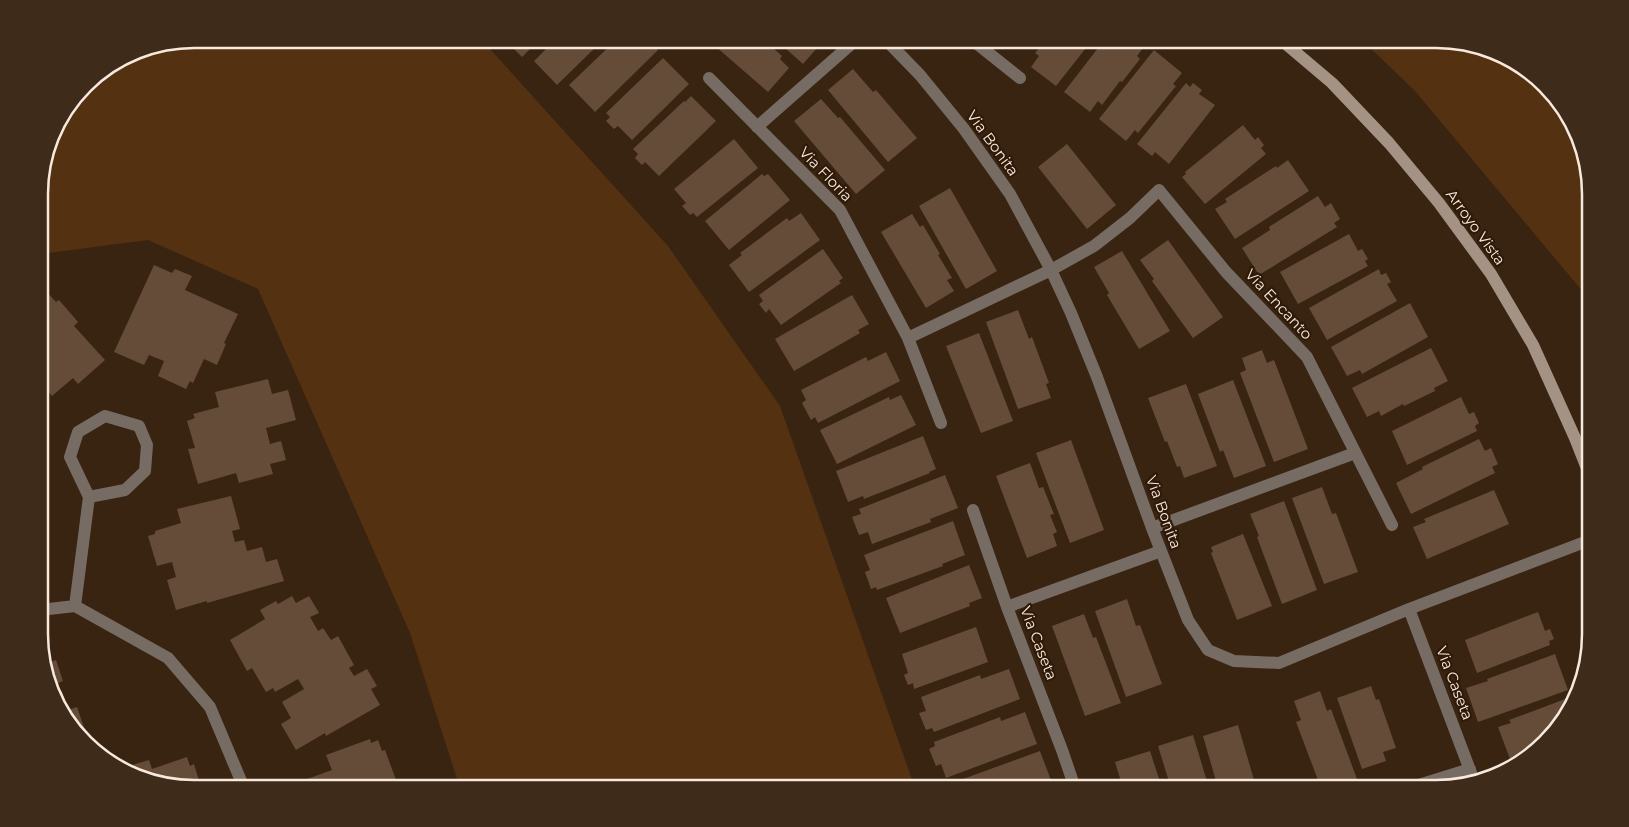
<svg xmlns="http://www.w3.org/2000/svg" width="1629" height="827" viewBox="0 0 1629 827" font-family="Montserrat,sans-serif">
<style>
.green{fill:#543111}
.building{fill:#644c39}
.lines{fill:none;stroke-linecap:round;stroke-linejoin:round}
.lane{stroke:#776c63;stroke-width:12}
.street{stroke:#776c63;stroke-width:12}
.secondary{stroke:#a49284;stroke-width:12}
.labels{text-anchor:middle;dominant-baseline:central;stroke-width:4.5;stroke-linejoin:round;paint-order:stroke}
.street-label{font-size:15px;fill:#f8e9de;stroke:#2f1a08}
.rim{fill:none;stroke:#f8e9de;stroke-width:2.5}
</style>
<rect width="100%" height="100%" fill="#392412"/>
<path class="green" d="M194,39H481L668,246L780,406L915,788H460L410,633L258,289L148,240L48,253L39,258V183L55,126L91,77L135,50Z
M1361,39H1435L1503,55L1558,100L1589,174V299L1415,91Z"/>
<path class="building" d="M504,39H540L522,57Z
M550,39H604L557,85L534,61L546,49L543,46Z
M617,39H647L658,50L595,112L569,85Z
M707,39H763L782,56L780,59L789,68L768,92Z
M775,39H825L803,64Z
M1011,39H1030L1021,48Z
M1046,39H1093L1056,86L1031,67L1039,56L1035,53Z
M1105,39H1139L1146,44L1137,56L1140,59L1122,82L1120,81L1102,105L1098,101L1090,112L1064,92Z
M1154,50L1182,73L1173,84L1176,86L1138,133L1135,130L1126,141L1099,119Z
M663,58L689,84L632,140L618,126L614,129L606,121L610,117L606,113Z
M853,69L873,92L876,90L917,138L888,162L828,90Z
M1186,83L1190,87L1193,83L1202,90L1199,94L1215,105L1169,164L1155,152L1152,156L1137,144Z
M691,96L716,121L659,176L645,162L642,165L635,158L638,154L633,149L684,101L685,102Z
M821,99L838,118L840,117L885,170L856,194L794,121Z
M1243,125L1255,140L1258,137L1264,145L1261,148L1266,154L1205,204L1182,177L1186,174L1185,172Z
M734,139L758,168L697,217L693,213L690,215L682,206L686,203L674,189Z
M1067,144L1116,205L1087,229L1038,167Z
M1288,160L1309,191L1235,239L1215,209L1227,202L1225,199L1276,166L1277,168Z
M762,174L764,176L768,174L790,200L729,250L705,221Z
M950,188L997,271L966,289L919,206Z
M1318,196L1325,207L1331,203L1340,219L1334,223L1337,227L1259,275L1242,248L1270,230L1269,227Z
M801,213L820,240L749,292L729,265L742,255L740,253L787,218L789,221Z
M912,214L920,227L923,225L940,254L938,255L952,278L947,280L954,291L926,308L881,232Z
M1349,234L1358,251L1362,249L1368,259L1365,261L1368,266L1298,304L1280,272Z
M1168,240L1223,317L1193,338L1152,281L1154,279L1140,260Z
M823,249L843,278L839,281L841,283L781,325L769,309L766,313L759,304L763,301L759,295Z
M1122,251L1170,331L1139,349L1107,295L1109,293L1094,267Z
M154,265L172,273L175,269L192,276L185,290L238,314L224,343L226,344L217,365L204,359L193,383L190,381L186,389L158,376L164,361L149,355L144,365L114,352Z
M1379,269L1381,275L1386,273L1391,282L1387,284L1397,301L1327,340L1309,308Z
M42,287L56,302L59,300L78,322L74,326L105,360L78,384L73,378L52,396L47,390L43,393L40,389L39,290Z
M852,295L869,324L858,330L860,333L794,371L775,339Z
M1410,303L1428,337L1362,374L1360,370L1347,376L1331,347Z
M1018,310L1029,339L1032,337L1049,383L1046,384L1051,398L1018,409L986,322Z
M979,333L1013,421L981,433L946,346Z
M1431,348L1448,381L1434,388L1435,391L1404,406L1403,404L1381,416L1379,411L1367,417L1352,388Z
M1262,350L1267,363L1274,360L1308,449L1274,462L1240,373L1246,370L1242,358Z
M886,352L900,381L818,423L815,417L811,420L802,403L806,400L801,390L866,357L868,361Z
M268,379L272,394L288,390L296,420L266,428L270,444L281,441L286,460L270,464L273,474L239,483L236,473L198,484L188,449L195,448L187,421L195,418L193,414L219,407L215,392Z
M1233,380L1266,466L1234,478L1223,450L1220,452L1198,394Z
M1186,384L1217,466L1184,478L1180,466L1177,467L1167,441L1165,442L1148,398Z
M901,395L916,425L837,464L820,430L889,397L890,400Z
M1461,397L1469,414L1474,412L1479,423L1475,426L1477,431L1407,465L1392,431Z
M923,436L936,469L929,472L930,473L864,499L863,496L848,502L836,471Z
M1479,439L1485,451L1491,448L1498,464L1492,467L1495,473L1411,514L1396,483L1423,469L1422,467Z
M1071,440L1104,530L1070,543L1036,453Z
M1030,463L1039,488L1043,487L1054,514L1050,515L1057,532L1053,534L1057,546L1027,558L996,476Z
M945,475L958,508L930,519L931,522L872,544L868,532L859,535L852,517L861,514L859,509Z
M1322,487L1332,514L1336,513L1358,572L1324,584L1292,498Z
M1494,490L1509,524L1427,559L1413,527L1426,522L1424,519Z
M231,496L240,529L232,531L235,542L244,540L247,551L262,547L266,562L277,559L284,581L207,603V601L176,610L167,580L176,577L172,562L157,566L148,536L155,534V531L181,523L177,509Z
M1284,501L1317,590L1282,604L1257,537L1259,536L1250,514Z
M953,521L965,555L942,564L943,566L877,590L876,587L871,589L865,572L870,570L864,555Z
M1243,534L1272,606L1237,620L1211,553L1213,552L1211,547Z
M969,565L982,598L969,603L970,606L900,633L886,598Z
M292,596L296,603L309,596L319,613L310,617L318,631L323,628L331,640L338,636L354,665L349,668L354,676L367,669L377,686L371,689L380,705L326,736L325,733L296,750L281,724L291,718L282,702L304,689L298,679L275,692L273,688L266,692L252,668L247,671L230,640L265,619L260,610L276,601L278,604Z
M1127,599L1136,626L1140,625L1162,684L1126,697L1095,611Z
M1538,612L1545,631L1550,629L1554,639L1549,641L1550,645L1477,673L1465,640Z
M1084,614L1093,638L1096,637L1121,703L1085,716L1052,626Z
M976,627L988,662L914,689L913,683L908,685L904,675L908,673L902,654Z
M1555,654L1568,690L1478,722L1466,688L1488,681L1487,679Z
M56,660L63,681L53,685L44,664Z
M1009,669L1020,699L934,732L932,728L926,730L919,713L926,711L921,697L980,675L981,679Z
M1371,686L1376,700L1379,699L1396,748L1383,752L1386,761L1362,769L1337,698Z
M62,691L68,710L77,707L88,739L86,740L71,727L56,693Z
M1320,691L1327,711L1331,709L1357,779L1333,788H1321L1296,722L1301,720L1294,701Z
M1576,695L1574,701L1531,751L1510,759L1498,727L1511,723L1509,720Z
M1025,712L1037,744L946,778L941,764L936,766L929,749L935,746L934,742L1000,717L1001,721Z
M1238,725L1254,780L1252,781L1254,788H1218L1203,736Z
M1193,735L1209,788H1171L1158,746Z
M370,739L371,743L378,740L382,751L385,750L399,788H299L309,784L307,779L332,770L326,755Z
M1040,751L1052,783L1039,788H954L952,783Z
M1150,751L1162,788H1123L1115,762Z
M187,757L190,766L194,764L200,784L198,785L199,788L124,771L131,769L129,766L149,760L152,769Z"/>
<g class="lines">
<path class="lane" d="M971,39L1020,78"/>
<path class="street" d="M885,39L920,75L964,129L1010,194L1051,270L1071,313L1097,377L1152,528L1188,620L1208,650L1234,661L1279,663L1409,609L1590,540
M709,78L840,210L908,338L941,423
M757,127L857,39
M908,338L1051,270L1094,246L1130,218L1159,190L1226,272L1307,357L1392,525
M973,510L1007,607L1062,750L1075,788
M1152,528L1355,453
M75,606L89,497L125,490L145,471L147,445L139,426L105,416L78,432L70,457L89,497
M75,606L168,658L210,707L244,788
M1007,607L1161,551
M1409,609L1473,778
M40,610L75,606
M1409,788L1470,769"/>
<path class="secondary" d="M1280,39L1332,83L1389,143L1439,203L1491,274L1533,345L1575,438L1590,476"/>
</g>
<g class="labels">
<g class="street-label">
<text transform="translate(993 143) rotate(54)">Via Bonita</text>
<text transform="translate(826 174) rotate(46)">Via Floria</text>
<text transform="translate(1476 227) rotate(54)">Arroyo Vista</text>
<text transform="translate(1279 304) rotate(47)">Via Encanto</text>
<text transform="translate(1164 512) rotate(70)">Via Bonita</text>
<text transform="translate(1039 643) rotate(69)">Via Caseta</text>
<text transform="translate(1455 683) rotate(69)">Via Caseta</text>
</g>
</g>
<path d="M0 0H1629V827H0ZM194 48H1436A146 146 0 0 1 1582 194V634A146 146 0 0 1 1436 780H194A146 146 0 0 1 48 634V194A146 146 0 0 1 194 48Z" fill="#3f2b19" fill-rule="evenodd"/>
<path class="rim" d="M194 48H1436A146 146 0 0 1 1582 194V634A146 146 0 0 1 1436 780H194A146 146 0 0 1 48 634V194A146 146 0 0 1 194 48Z"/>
</svg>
